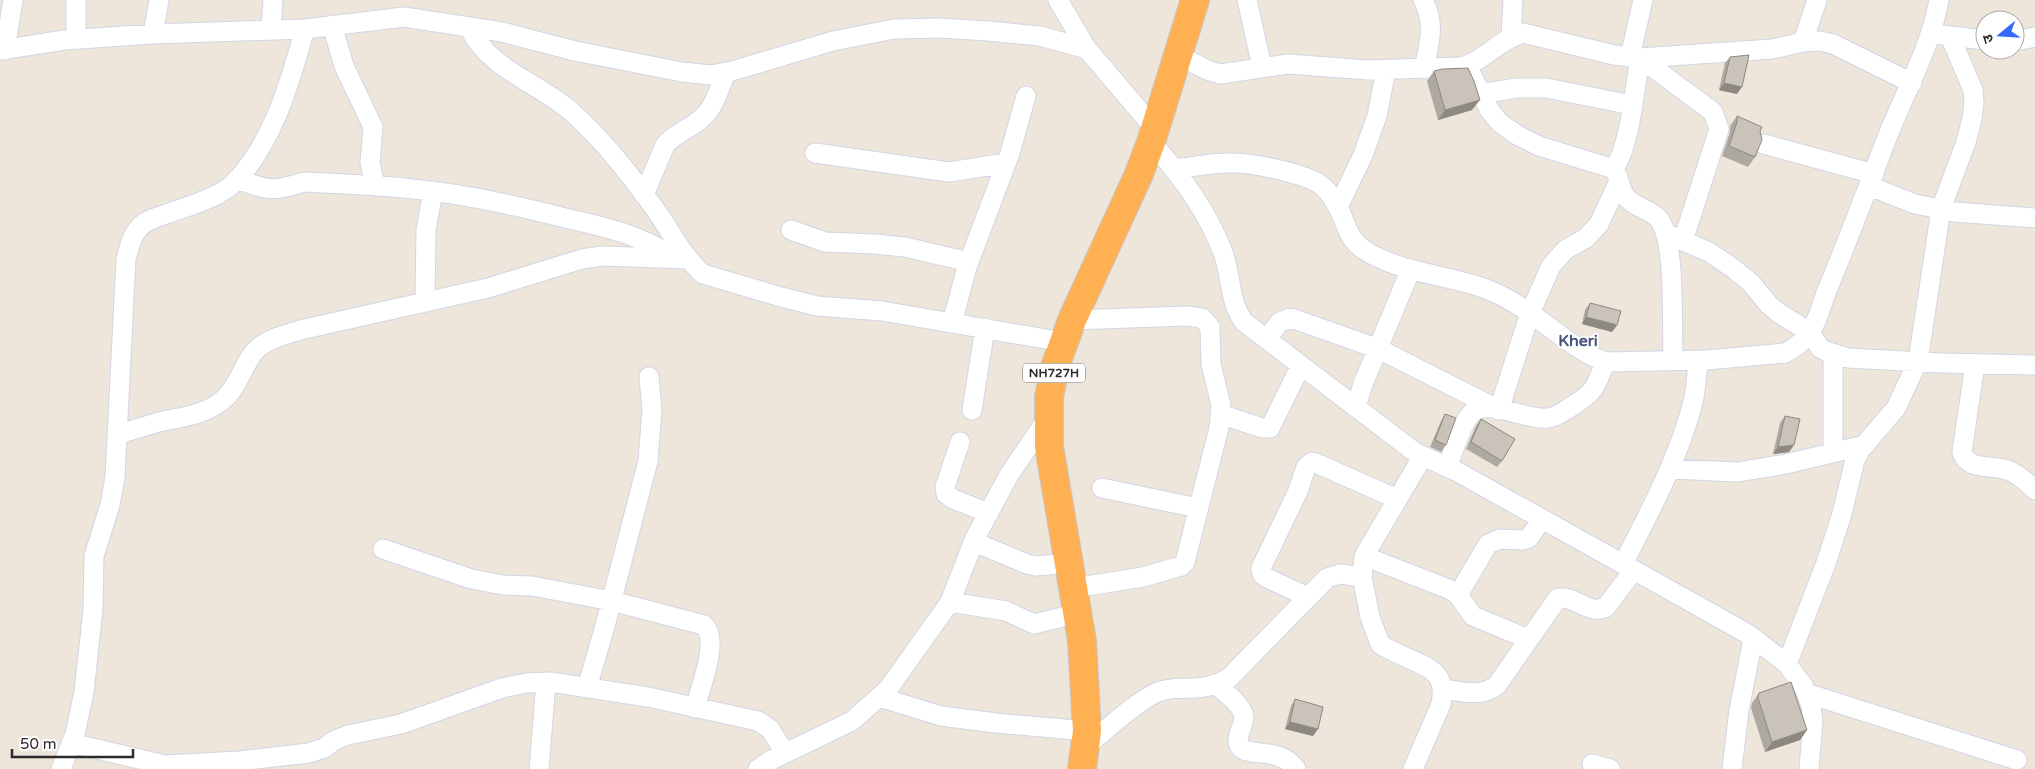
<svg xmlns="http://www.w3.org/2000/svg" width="2035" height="769" viewBox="0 0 2035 769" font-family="'Varela Round','Noto Sans Devanagari',sans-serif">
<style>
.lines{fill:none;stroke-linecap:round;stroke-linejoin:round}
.minor-casing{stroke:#d0d6e5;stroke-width:21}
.trunk-casing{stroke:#c8c8c8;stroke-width:30}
.minor{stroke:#fff;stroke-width:19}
.trunk{stroke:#ffb053;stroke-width:28}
.wall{fill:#ada8a0}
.shaded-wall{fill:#8d8882}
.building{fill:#c9c3ba;stroke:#8d8882}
.labels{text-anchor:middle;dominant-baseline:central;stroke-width:4;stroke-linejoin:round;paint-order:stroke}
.shield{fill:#fff;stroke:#6b6b6b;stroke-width:1}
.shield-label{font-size:12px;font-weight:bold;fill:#2b2b2b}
.quarter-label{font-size:16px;font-weight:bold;fill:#465481;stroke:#fff}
</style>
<rect width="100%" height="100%" fill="#eee5db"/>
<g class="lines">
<defs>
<path id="minor" d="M76,0V39
M1058,0L1087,49
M1247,0L1262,67
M1423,0C1436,24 1429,43 1424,69
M332,25L344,66L373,127L370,163L375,186
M469,27C489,71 543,84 576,116C606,143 632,177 655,209C671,231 682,256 703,274L781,297L817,306L882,311L1063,342
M271,30L273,0
M153,34L159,0
M1942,35L1985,40
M1511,36L1513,0
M2015,41L2035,37
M1803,42L1817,0
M0,50L65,40L153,34L305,29L404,17L502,32L575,51L682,72L711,75L732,71L833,41L894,29L940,28L988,31L1040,36L1087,49L1155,129
M5,50L13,0
M1178,55L1207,70L1220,74L1288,64L1368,70L1460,67C1484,62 1499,39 1523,33L1614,55L1640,58L1772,49L1803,42L1820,41L1833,44L1912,83
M1630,57L1643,0
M1467,66L1490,111L1500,123L1517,135L1539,146L1614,169C1620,177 1619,189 1626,197C1635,209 1655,209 1662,224C1675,248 1672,330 1673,361
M1480,94L1517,88H1546L1632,105
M1151,142C1180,174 1206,209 1222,250C1232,274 1228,300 1244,322L1416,453L1456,471L1648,578L1748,634L1787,664L1804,687L1811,706L1813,721L1809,769
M1764,144L1874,174
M815,153L949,172L1006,163
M1614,169C1631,143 1634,90 1640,58L1713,112L1719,129L1683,241
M1175,170L1181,168C1198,166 1216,162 1233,163C1253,163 1301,173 1318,183C1326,188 1333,198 1337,206C1349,226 1345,240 1371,254C1411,276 1459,275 1500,295C1538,313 1566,346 1605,362L1706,360L1785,353C1795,348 1804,341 1811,331C1819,318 1822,302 1828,288C1848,240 1866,192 1885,143C1903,95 1930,50 1939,0
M237,179C270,191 271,192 304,182C346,184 388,185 430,191C474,196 517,206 561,217C601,226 640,234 675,258
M1869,186L1915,204L1955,212L2035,218
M644,195L665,145C675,133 692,128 703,117C715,106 720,87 726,72
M1338,207L1363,155L1377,116L1386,70
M791,230L825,242L875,244L905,247L969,262
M1665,233L1709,252L1734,269L1751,283L1769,305L1780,314L1810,332L1820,348L1826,351L1848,358L1942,363L2035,365
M425,301L426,230L433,191
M1072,320L1187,316L1202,318L1210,327L1211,364L1221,405L1219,428L1185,562L1181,566L1143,577L1074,588
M952,323L967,267L1010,153L1026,96
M1268,340V337L1280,322L1291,318L1379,349L1499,410L1530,313L1551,266L1565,250L1586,238L1599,224L1619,181
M1975,364L1962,452C1968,472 1994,464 2010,471C2020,475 2027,483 2035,490
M1356,407L1363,384L1411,269
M972,410L985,328
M1220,414L1262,428H1270L1301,365
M119,434C132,430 146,426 159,422C181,417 206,415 224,399C240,385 244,360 258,348C269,338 286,335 300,330L488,288L582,259L602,256L688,259
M960,442L945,487L946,494L953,499L989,513
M1833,452V354
M1447,467C1453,454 1462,420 1473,412C1490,399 1528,421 1548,418C1556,417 1563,412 1569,408C1594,393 1596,388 1605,362
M1670,469L1738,472L1786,464L1865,445
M1102,488L1198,508
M974,542L1027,564L1036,566L1068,563
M383,549L471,579L503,585L532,586L612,601L704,625C720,640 700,688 695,708
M1364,556L1451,590L1458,595L1473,616L1528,639
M1623,564C1650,511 1678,460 1693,402C1696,389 1697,374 1698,360
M1458,595L1488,544L1500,539L1523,540L1529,538L1542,519
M1308,597L1267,578L1262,574L1261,568L1298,491L1306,467L1312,462L1318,464L1397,499
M950,602L1006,611L1034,624L1079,613
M1787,664L1826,563L1841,517L1855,460L1861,449L1896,408L1918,361L1941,209L1966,142L1972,119L1974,103L1973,90L1950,36
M1216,685C1224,692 1243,705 1244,717C1244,726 1234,738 1240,747C1250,758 1279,746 1296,769
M587,688L605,626L648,461L652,409L649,377
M1442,689C1461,691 1482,698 1497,685L1558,598C1575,595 1589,616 1606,607L1634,570
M1806,693L2017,760
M879,697L941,716L996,723L1087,731
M71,743L165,765L169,769
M1086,746C1105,731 1138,700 1158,692C1170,687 1184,689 1196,688C1209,687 1219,684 1229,678L1327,578L1340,574L1362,577
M1592,764L1610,769
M165,765L239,761L309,753L324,748L335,740L348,735L401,724L502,688L526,683L550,682L648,697L758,721L770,729L785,753
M61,769L75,734L84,692L93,610L94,556L110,505L115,477L126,259C129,249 131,236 139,228C146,219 159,217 169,213C191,205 220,198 237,180C275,138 290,81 305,29
M539,769L546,682
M758,769L771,760L852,721L888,689L950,602L975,538L1009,475L1047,419
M1413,769L1441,704C1443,694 1443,682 1436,674C1424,662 1395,655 1380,644L1370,617L1362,577L1364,556L1423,456
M1732,769L1739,710L1753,639"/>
<path id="trunk" d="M1082,769L1087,731L1082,641L1049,446V397L1055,367L1072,320L1139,174L1151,142L1195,0"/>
</defs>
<use href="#minor" class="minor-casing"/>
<use href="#trunk" class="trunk-casing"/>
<use href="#minor" class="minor"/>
<use href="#trunk" class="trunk"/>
</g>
<path class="wall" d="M1730,57L1737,94L1719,90L1725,63Z
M1434,71L1472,110L1438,120L1427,81Z
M1737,116L1760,131L1755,157L1748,167L1722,156L1730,132V126Z
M1590,303L1617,325L1612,332L1582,324L1585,310Z
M1445,414L1446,445L1441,452L1430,447L1441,421Z
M1785,416L1794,445L1789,452L1773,454L1780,423Z
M1481,419L1502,461L1497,467L1466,449L1476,426Z
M1759,693L1807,730L1800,740L1765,752L1751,708L1752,703Z
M1295,699L1313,736L1285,729L1291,706Z"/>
<path class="shaded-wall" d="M1724,83L1742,87L1737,94L1719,90Z
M1480,100L1472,110L1438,120L1445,110Z
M1586,317L1617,325L1612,332L1582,324Z
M1794,445L1789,452L1773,454L1778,447Z
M1290,722L1318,729L1313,736L1285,729Z
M1807,730L1800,740L1765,752L1772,742Z"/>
<path class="building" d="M1749,55L1742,87L1724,83L1730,57Z
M1468,68L1474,81L1480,100L1445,110L1434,71L1442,69Z
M1737,116L1762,127L1760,131L1762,140L1755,157L1729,146L1737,122Z
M1590,303L1621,311L1617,325L1586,317Z
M1445,414L1456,418L1446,445L1435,440Z
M1785,416L1800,419L1794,445L1778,447Z
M1481,419L1515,439L1502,461L1471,442Z
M1791,682L1807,730L1772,742L1758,698L1759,693Z
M1295,699L1323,707L1318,729L1290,722Z"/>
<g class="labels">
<rect class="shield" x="1023" y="363.5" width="62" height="19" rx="4"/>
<g class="shield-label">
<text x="1054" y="373">NH727H</text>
</g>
<g class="quarter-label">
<text x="1578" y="341">Kheri</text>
</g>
</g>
<g transform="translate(2000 35) rotate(252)"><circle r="24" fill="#ffffff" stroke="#aaaaaa"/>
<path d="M0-4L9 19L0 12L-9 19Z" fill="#3869ff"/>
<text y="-8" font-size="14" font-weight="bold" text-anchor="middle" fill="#2b2b2b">उ</text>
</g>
<path d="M12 749v8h121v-8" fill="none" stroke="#2b2b2b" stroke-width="2.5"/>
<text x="20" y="749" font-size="15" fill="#2b2b2b" stroke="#ffffff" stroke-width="4" paint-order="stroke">50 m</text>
</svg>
